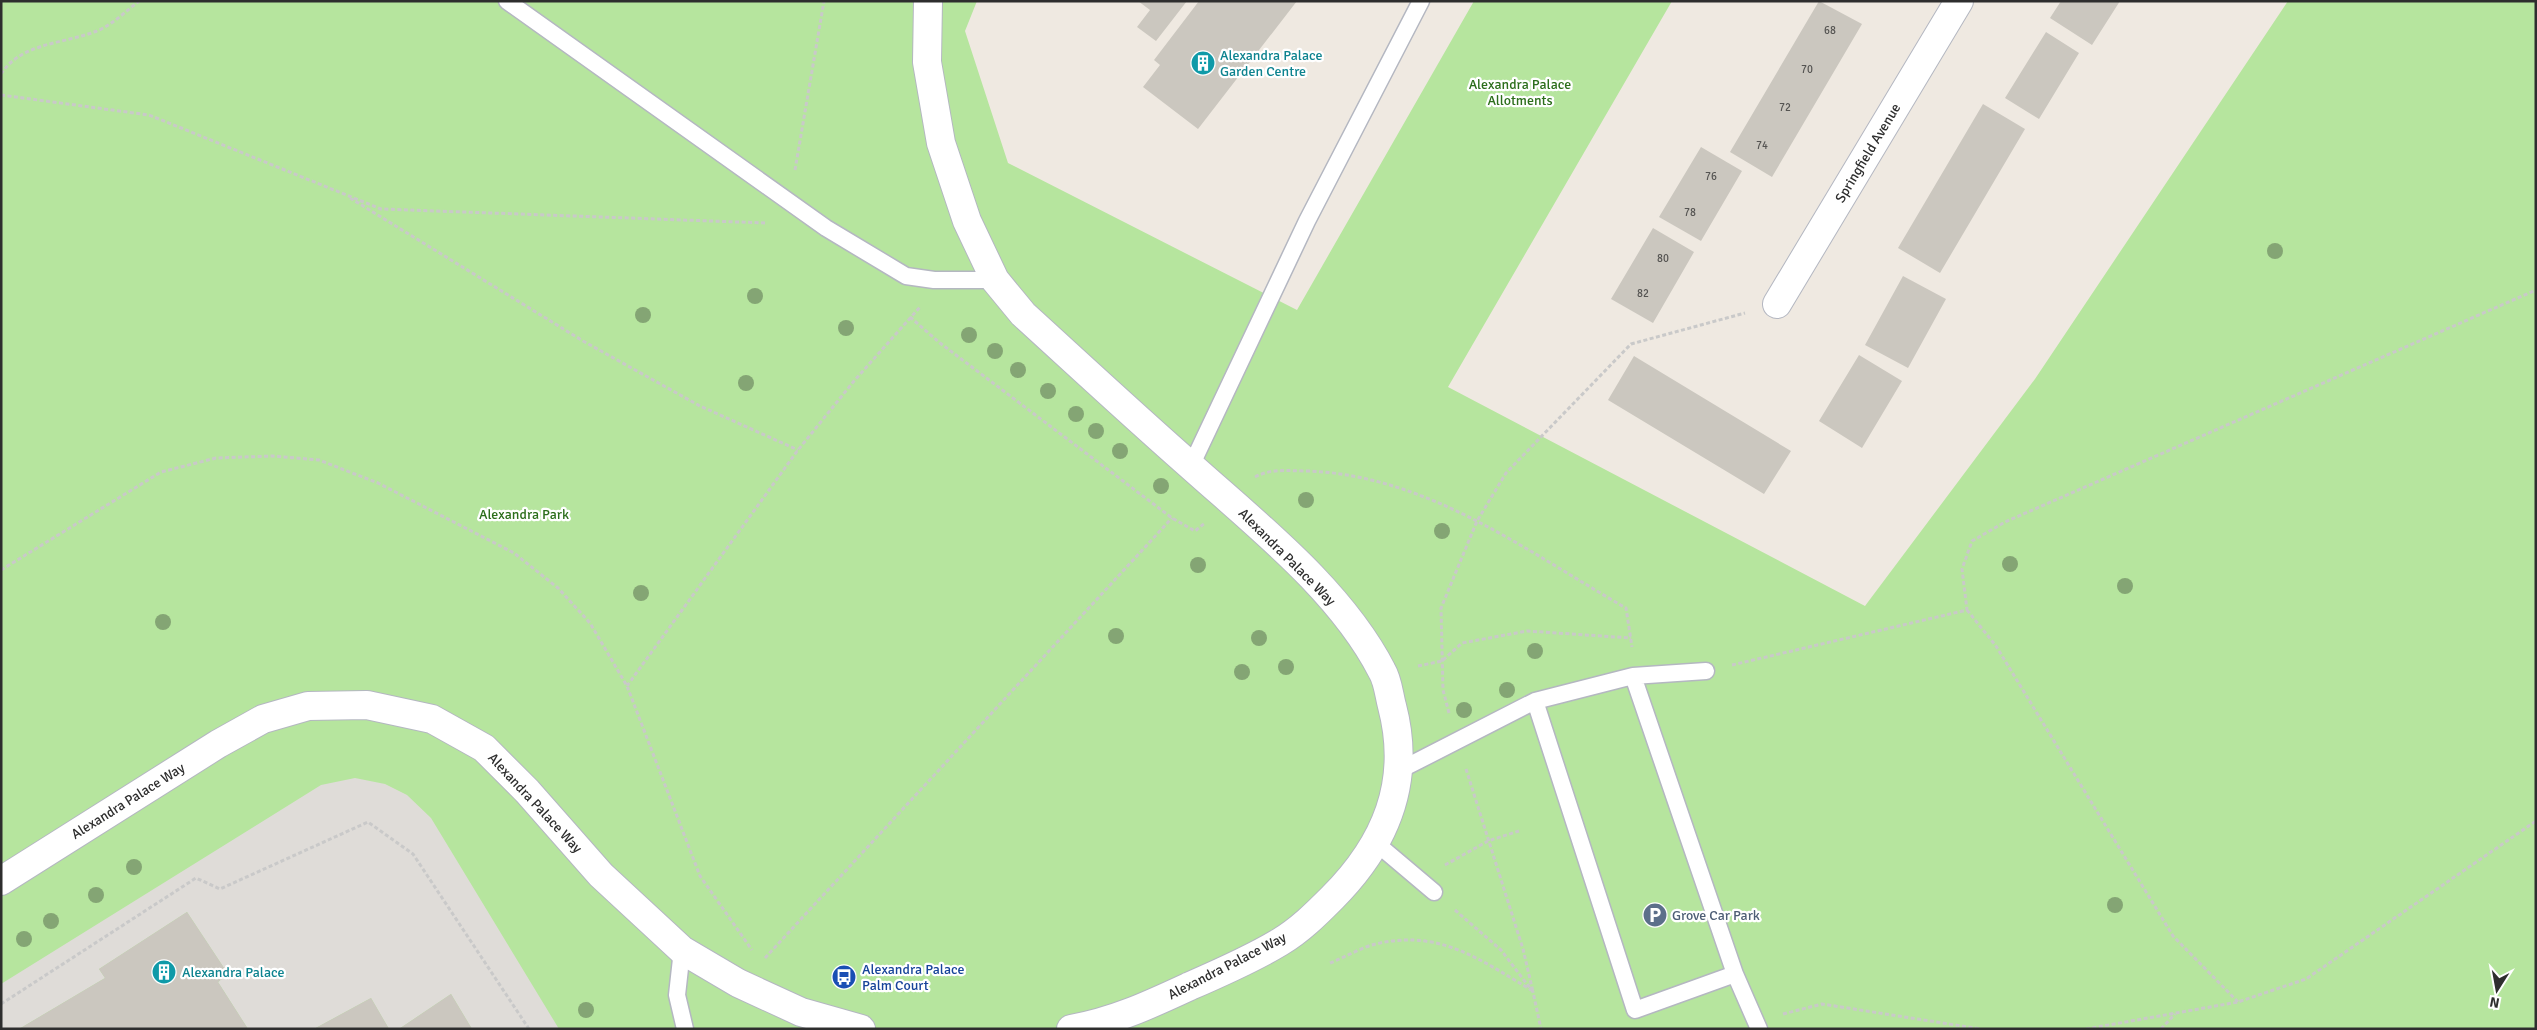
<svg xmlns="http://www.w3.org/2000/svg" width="2537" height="1030" viewBox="0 0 2537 1030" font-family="Signika,sans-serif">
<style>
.green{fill:#b6e59e}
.plaza{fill:#dfdcd8}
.building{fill:#cbc7bf}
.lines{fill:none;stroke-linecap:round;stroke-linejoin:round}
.service-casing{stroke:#b4b7c1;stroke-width:19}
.minor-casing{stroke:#b4b7c1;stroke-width:30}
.tertiary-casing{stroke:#b4b7c1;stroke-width:30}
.path{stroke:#c9c9c9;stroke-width:3;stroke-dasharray:4 2.5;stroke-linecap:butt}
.service{stroke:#fff;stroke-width:16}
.minor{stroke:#fff;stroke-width:28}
.tertiary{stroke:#fff;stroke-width:28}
.tree{fill:#84a574}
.labels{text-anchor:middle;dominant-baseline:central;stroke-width:4.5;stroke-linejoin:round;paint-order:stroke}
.number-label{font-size:11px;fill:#555452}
.culture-label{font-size:14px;fill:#0d838f;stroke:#fff;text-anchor:start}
.park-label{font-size:14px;fill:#2c6e1b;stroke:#fff}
.street-label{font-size:14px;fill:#2e2e2e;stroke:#fff}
.service-label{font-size:14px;fill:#4e5e75;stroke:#fff;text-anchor:start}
.transit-label{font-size:14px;fill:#164399;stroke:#fff;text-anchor:start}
</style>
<rect width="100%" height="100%" fill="#efe9e1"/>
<path class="green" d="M1,1H977L965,31L1008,163L1297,310L1474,1H1672L1448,387L1865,606L2035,379L2288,1H2536V1029H1Z"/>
<path class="plaza" d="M355,778L385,784L407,795L431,818L559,1029H472L451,994L399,1029H389L371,998L314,1029H248L218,982L228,974L187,912L99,969L105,978L19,1029H1V984L321,785Z"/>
<path class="building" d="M1138,1H1187L1156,41L1137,27L1150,10Z
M1199,1H1297L1198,129L1143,87L1160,65L1154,60Z
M1819,1L1862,24L1772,177L1730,152Z
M2061,1H2120L2092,45L2050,18Z
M2046,32L2079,53L2039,119L2005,98Z
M1983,104L2025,129L1940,273L1898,248Z
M1701,147L1742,171L1701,241L1659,217Z
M1653,228L1694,252L1653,323L1611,299Z
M1903,276L1946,299L1908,368L1865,345Z
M1859,355L1902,381L1862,448L1819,421Z
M1634,356L1791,451L1764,494L1608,400Z
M187,912L228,974L218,982L248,1029H19L105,978L99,969Z
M451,994L472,1029H399Z
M371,998L389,1029H314Z"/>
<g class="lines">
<defs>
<path id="service" d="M507,1L826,228L906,276L934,280H995
M1191,466L1307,221L1421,1
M1535,701L1635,1010L1735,974L1633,676
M1400,770L1535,701L1633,676L1706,671
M1376,843L1434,892
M682,950L677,995L685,1029
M1735,974L1759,1029"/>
<path id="minor" d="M1777,304L1959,1"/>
<path id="tertiary" d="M928,1L927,62L941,143L967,221L995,280L1023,314C1079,365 1135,417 1192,467C1258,526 1341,591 1382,671C1388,681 1389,695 1392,706C1412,782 1386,844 1332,898C1316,914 1300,930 1280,942C1252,959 1220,973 1190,986C1149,1005 1115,1021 1071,1029
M1,881L218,744L263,719L308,706L367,705L432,719L484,748L527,791L601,875L682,950L738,983L801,1012L861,1029"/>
</defs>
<use href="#service" class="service-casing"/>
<use href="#minor" class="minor-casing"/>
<use href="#tertiary" class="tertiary-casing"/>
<path class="path" d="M1,74C21,43 62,44 94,32C110,27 126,11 139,1
M1,95L149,115L381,209L766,223
M795,170L824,1
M350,198L583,341L700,406L798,450
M910,317L940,343L1172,518L1195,531L1205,523
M1255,477C1272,468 1289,471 1307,471C1427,475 1526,551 1626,608L1632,647
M1,570L161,472L216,458L273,456L319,460L378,483L514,553L558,588L590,623L627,686L700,876L752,950
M1967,610L1996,646L2173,936L2238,1002
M1732,665L1967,610L1962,569L1972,541L2005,522L2536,290
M1418,666L1442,661L1462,643L1527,631L1631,638
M627,686L798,450L854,381L920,307
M1449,713L1443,690L1441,608L1477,521L1506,473L1631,344L1745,313
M1466,769L1523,949L1533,992
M1445,865L1488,841L1519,831
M1455,910L1501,950L1533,992L1541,1029
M765,958L1172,518
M1330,963C1346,957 1363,946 1380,943C1442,930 1482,961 1533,991
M1,1004L196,878L220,889L368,822L413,854L529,1029
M1783,1014L1822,1004L1981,1029
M2086,1029L2238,1002L2306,979L2536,821
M2161,1029L2175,1014"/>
<use href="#service" class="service"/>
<use href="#minor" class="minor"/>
<use href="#tertiary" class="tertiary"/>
</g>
<g class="tree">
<circle cx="2275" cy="251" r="8"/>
<circle cx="755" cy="296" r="8"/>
<circle cx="643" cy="315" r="8"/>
<circle cx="846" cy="328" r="8"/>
<circle cx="969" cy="335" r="8"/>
<circle cx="995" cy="351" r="8"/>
<circle cx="1018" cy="370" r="8"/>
<circle cx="746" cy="383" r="8"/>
<circle cx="1048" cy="391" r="8"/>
<circle cx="1076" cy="414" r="8"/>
<circle cx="1096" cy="431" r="8"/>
<circle cx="1120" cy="451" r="8"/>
<circle cx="1161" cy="486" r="8"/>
<circle cx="1306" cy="500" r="8"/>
<circle cx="1442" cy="531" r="8"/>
<circle cx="2010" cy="564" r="8"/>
<circle cx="1198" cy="565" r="8"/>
<circle cx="2125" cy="586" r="8"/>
<circle cx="641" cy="593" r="8"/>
<circle cx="163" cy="622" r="8"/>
<circle cx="1116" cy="636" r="8"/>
<circle cx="1259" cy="638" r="8"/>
<circle cx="1535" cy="651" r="8"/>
<circle cx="1286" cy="667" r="8"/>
<circle cx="1242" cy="672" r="8"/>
<circle cx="1507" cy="690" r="8"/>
<circle cx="1464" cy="710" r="8"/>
<circle cx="134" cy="867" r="8"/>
<circle cx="96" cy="895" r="8"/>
<circle cx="2115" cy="905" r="8"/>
<circle cx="51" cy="921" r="8"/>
<circle cx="24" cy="939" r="8"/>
<circle cx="586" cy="1010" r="8"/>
</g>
<defs>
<symbol id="building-disc" viewBox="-11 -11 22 22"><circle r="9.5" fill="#0f9aa8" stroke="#fff"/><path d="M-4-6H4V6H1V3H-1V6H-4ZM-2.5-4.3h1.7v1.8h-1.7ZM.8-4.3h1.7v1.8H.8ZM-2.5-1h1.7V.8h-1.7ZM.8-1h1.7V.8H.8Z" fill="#fff"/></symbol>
<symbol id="parking-disc" viewBox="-11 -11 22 22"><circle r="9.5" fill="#5c6f8a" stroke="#fff"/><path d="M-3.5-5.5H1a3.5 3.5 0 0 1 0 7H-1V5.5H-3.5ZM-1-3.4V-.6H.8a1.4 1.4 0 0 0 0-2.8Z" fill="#fff"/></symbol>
<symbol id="bus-disc" viewBox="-11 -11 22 22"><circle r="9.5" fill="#1a4fb4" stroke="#fff"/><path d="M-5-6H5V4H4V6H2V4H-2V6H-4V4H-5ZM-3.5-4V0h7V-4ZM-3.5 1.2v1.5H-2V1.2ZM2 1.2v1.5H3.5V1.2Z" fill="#fff"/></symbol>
</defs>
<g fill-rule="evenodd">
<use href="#building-disc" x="1189" y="49" width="28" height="28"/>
<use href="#parking-disc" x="1641" y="901" width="28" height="28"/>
<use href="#building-disc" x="150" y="958" width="28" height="28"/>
<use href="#bus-disc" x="830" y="963" width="28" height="28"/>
</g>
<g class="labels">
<g class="number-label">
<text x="1830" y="30">68</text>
<text x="1807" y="69">70</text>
<text x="1785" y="107">72</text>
<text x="1762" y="145">74</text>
<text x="1711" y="176">76</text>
<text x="1690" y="212">78</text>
<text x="1663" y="258">80</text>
<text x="1643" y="293">82</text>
</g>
<g class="culture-label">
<text x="1220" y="55">Alexandra Palace<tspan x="1220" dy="16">Garden Centre</tspan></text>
<text x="182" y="972">Alexandra Palace</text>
</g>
<g class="park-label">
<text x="1520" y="84">Alexandra Palace<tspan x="1520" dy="16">Allotments</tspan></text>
<text x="524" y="514">Alexandra Park</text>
</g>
<g class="street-label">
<text transform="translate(1868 153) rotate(-59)">Springfield Avenue</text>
<text transform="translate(1287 557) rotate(45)">Alexandra Palace Way</text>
<text transform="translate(128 801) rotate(-32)">Alexandra Palace Way</text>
<text transform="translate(535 803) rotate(47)">Alexandra Palace Way</text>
<text transform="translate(1227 966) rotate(-27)">Alexandra Palace Way</text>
</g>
<g class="service-label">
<text x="1672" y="915">Grove Car Park</text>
</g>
<g class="transit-label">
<text x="862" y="969">Alexandra Palace<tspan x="862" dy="16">Palm Court</tspan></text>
</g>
</g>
<rect width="2537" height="1030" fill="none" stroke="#2e2e2e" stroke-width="5"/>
<g transform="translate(2497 990) rotate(191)" stroke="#ffffff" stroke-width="4" paint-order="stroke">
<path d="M0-4L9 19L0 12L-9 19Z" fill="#2e2e2e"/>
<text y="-8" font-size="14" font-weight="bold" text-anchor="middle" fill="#2e2e2e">N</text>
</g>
</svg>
